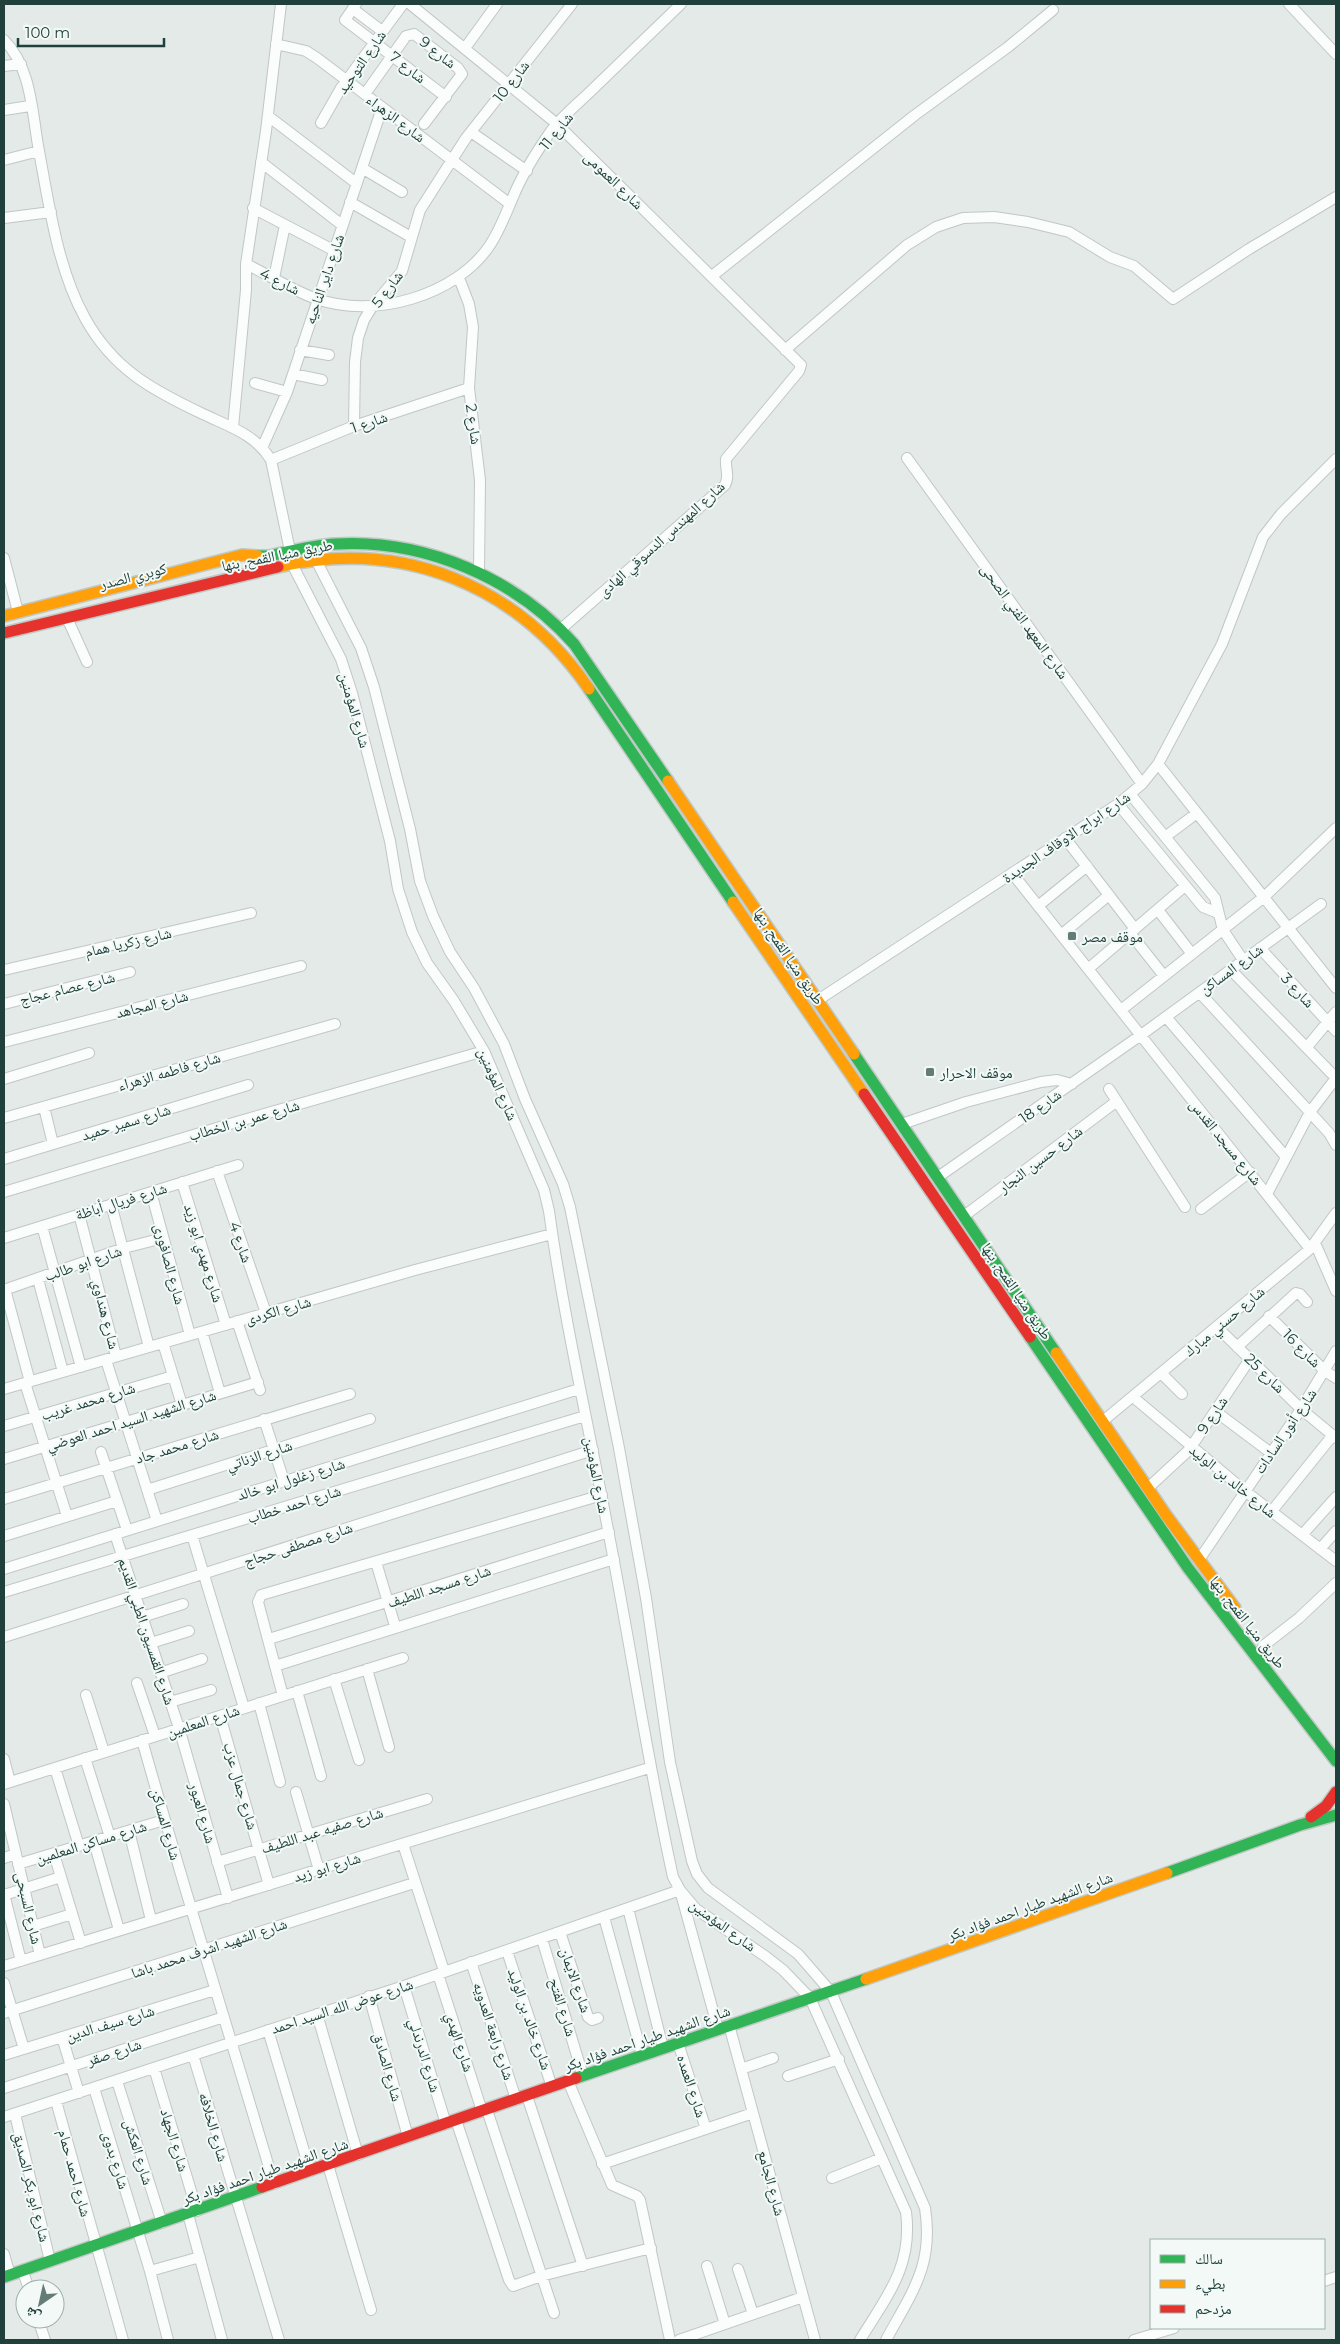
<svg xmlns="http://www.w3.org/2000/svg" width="1340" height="2344" viewBox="0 0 1340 2344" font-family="Montserrat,'Noto Naskh Arabic',sans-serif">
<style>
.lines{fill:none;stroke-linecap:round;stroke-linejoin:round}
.street-casing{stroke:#c1c7c5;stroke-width:12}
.fast-casing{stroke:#bfc8c5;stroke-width:14}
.slow-casing{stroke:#bfc8c5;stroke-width:14}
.jam-casing{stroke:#bfc8c5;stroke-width:14}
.street{stroke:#fbfcfc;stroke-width:10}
.fast{stroke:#30b455;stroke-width:11}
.slow{stroke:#ff9f0a;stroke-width:11}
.jam{stroke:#e5322d;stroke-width:11}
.poi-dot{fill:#647c78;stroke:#f2f9f6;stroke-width:2}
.labels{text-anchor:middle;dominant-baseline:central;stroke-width:4;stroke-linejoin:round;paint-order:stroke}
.street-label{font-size:15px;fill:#1f403b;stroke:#f2f9f6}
.poi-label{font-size:15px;fill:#1f403b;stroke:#f2f9f6;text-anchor:start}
</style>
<rect width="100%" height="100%" fill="#e4eae8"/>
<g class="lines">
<defs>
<path id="street" d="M356,4L345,20L446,97
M410,4L557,124L801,365L799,371L726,459C725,469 730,476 725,485L561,629
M1289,4L1336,54
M353,9L382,31
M4,40C32,68 32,114 39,151C49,205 58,270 85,318C113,369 152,390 203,414C230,427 255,434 271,460L290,551
M276,44L306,51L317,58L510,204
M465,48L497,4
M4,66L21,64
M365,94L406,36L414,34L458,68L462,74L424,124
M4,110L30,106
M268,116L356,183
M321,123L341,88L403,4
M471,132L527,171
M4,160L39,151
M261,162L342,225
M362,168L402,192
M350,202L411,237
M253,208L333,250
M4,218L51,212
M246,264C269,275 293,291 317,299C374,319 456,296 490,245C500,230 506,213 513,197C522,175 537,151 551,131C563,115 580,102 594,88C623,60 652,32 681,4
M712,276L915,115L1008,47L1053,10
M274,278L285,225
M459,278L469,304L473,327L469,388L480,480L479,572
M300,350L329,355
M785,350L907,245L936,227L963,218L994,217L1028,222L1069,232L1110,257L1134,266L1173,299L1249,249L1336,197
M293,374L322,380
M255,383L287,392
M354,426L355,362L358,338L364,320L372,307L402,271L420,210L466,138L572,4
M233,427L246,290V264L266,131L281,4
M262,448L287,392L382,108
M907,458L1142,784
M271,460L354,426L469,388
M4,558L18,612
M316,560L361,648L374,687L410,829L420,881L433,916L450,952L474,988L504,1044L525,1099L563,1184L570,1207L619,1448L646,1598L670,1762L692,1861L697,1874L708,1888L798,1954L831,1992L925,2208C934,2265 912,2292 886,2340
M292,564L341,659L352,693L390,841L398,889L412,932L427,963L454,1001L484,1051L544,1190L549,1211C564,1320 589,1427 609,1535C631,1649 648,1764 673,1877L680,1890L696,1909L765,1956L783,1970L810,1998L906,2212C913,2266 887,2296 860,2340
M67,618L87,662
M1158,764L1336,988
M1131,795L1215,898L1223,930L1243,960
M1118,804L1203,907L1218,913
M1165,837L1197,813
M1065,838L1135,929
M1012,873L1310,1249
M1038,906L1087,866
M1158,910L1192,954
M1130,933L1164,976
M1061,935L1109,895
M1260,948L1336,1031
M1088,969L1185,886
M4,970L251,913
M1231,970L1336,1078L1310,1112L1268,1192
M1200,993L1329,1133L1336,1145
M818,1000L1118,804L1142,784L1158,764L1222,644L1263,537L1281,514L1336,459
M4,1004L130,972
M1121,1010L1264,897L1336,828
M1166,1017L1286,1157
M4,1042L301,966
M1307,1047L1336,1012
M4,1079L89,1053
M1109,1089L1185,1207
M44,1107L53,1144
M4,1118L335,1024
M902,1124L966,1102L1041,1082L1057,1080L1072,1084
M4,1159L248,1085
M217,1171L266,1313
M938,1177L1141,1035L1321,904
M182,1182L226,1325
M4,1192L240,1121L484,1051
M151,1192L190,1335
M111,1204L149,1347
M1201,1209L1250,1172
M79,1214L116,1356
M964,1216L1117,1101
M42,1226L81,1367
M4,1238L238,1165
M1315,1243L1336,1291
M38,1279L63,1372
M5,1289L30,1382
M4,1290L124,1248L163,1238
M1269,1316L1325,1371L1336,1378
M237,1321L260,1390
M1217,1327L1301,1409L1336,1438
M202,1332L220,1393
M163,1343L182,1405
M1237,1347L1296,1293L1300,1294L1307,1302
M106,1360L157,1521
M1161,1373L1182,1394
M25,1383L67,1516
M4,1389L415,1270L552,1234
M1133,1397L1245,1491L1336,1561
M1215,1411L1271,1453
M264,1419L284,1481
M1103,1421L1310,1249L1336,1213
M4,1426L173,1376
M101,1452L127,1530
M4,1459L258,1382
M1148,1488L1189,1450L1250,1359
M147,1490L370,1419
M4,1499L350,1394
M1271,1512L1333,1435
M115,1534L179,1728L228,1898
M192,1535L244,1708
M1302,1535L1336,1497
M4,1536L117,1501
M1320,1549L1336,1531
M1199,1560L1301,1409L1336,1351
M376,1562L395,1626
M4,1569L579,1389
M4,1592L585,1416
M142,1617L183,1604
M4,1637L593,1450
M269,1639L609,1532
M151,1643L189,1631
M1263,1646L1299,1618L1336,1583
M275,1666L614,1559
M367,1669L389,1747
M160,1673L202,1659
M334,1679L359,1760
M137,1683L155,1736
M297,1691L321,1776
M86,1695L104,1752
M283,1696L258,1602L261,1595L602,1495
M170,1702L211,1690
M259,1703L280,1782
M220,1716L269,1885
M142,1740C184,1889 230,2036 274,2184
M85,1758L110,1837
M4,1759L10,1782
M55,1768L79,1846
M4,1784L403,1658
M296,1792L319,1870
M4,1804L40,1955
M129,1831L151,1920
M94,1842L119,1930
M403,1844L444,1971
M54,1854L81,1943
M4,1858L16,1854
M217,1862L427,1799
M18,1864L164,1820
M4,1894L21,1961
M4,1895L61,1877
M628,1908L663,2048
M604,1917L642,2055
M33,1926L72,1914
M560,1932L588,2017L592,2020L598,2018
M542,1939L583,2076
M507,1951L552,2087
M471,1962L516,2099
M4,1966L649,1768
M438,1974L482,2111
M4,1983L24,2049
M404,1986L446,2124
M369,1996L408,2137
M4,2013L414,1883
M317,2014L358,2155
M729,2025L815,2340
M268,2030L310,2171
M62,2037L79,2093
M678,2043L706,2129
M4,2055L215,1990
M193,2055L279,2340
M154,2068L197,2211
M741,2069L773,2058
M788,2076L839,2059
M117,2081L162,2223
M568,2081L612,2185L637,2196L640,2200L670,2340
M4,2088L224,2017
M94,2088L150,2271L168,2340
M527,2096L583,2266
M56,2101L123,2340
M487,2110L554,2313
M15,2114L50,2261
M4,2117L404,1986L680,1890L718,2029
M456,2120L509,2280L513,2286L541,2276L651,2248
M602,2164L753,2113
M328,2165L371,2310
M832,2178L882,2158
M188,2214L222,2340
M4,2254L10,2275
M707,2266L725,2324
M738,2269L753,2314
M150,2271L200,2257
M23,2272L29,2289
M1324,2281L1336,2277
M38,2319L45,2340
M679,2340L803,2297
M1134,2340L1174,2328"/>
<path id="fast" d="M258,556H269C291,551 314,545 336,544C424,539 516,578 574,644L668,781
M589,689L733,902
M854,1054L1056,1353
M1030,1337L1188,1568L1336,1761
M1167,1873L1300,1825L1336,1815
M576,2078L866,1979
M4,2277L262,2187"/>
<path id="slow" d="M278,567C401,538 517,584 589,689
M4,616L242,555L258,556
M668,781L854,1054
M733,902L864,1094
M1056,1353L1166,1515L1235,1608
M866,1979L1167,1873"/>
<path id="jam" d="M4,633L278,567
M864,1094L1030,1337
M1311,1817L1326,1806L1336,1792
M262,2187L576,2078"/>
</defs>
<use href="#street" class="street-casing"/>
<use href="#fast" class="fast-casing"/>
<use href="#slow" class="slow-casing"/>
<use href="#jam" class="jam-casing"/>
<use href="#street" class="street"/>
<use href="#fast" class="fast"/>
<use href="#slow" class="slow"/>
<use href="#jam" class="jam"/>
</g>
<g class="poi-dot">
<rect x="1067" y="931" width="10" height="10" rx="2.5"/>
<rect x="925" y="1067" width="10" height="10" rx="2.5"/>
</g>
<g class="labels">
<g class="street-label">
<text transform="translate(438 52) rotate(38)">شارع 9</text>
<text transform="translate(361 62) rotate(-55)">شارع التوحيد</text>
<text transform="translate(408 67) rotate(38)">شارع 7</text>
<text transform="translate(511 81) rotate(-52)">شارع 10</text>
<text transform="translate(396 118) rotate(37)">شارع الزهراء</text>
<text transform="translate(556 131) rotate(-51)">شارع 11</text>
<text transform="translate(614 180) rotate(44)">شارع العمومى</text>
<text transform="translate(324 279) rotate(-71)">شارع داير الناحيه</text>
<text transform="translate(280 281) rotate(26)">شارع 4</text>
<text transform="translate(387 289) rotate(-53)">شارع 5</text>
<text transform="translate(369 422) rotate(-19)">شارع 1</text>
<text transform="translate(474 424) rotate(82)">شارع 2</text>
<text transform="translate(661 539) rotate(-42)">شارع المهندس الدسوقي الهادى</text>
<text transform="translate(277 555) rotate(-11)">طريق منيا القمح, بنها</text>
<text transform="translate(133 576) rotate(-14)">كوبري الصدر</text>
<text transform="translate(1025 621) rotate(54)">شارع المعهد الفني الصحى</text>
<text transform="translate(355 710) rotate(74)">شارع المؤمنين</text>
<text transform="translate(1066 837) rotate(-34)">شارع ابراج الاوقاف الجديدة</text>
<text transform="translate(128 942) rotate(-13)">شارع زكريا همام</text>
<text transform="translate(789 956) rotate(56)">طريق منيا القمح, بنها</text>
<text transform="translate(1231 969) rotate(-36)">شارع المساكن</text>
<text transform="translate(67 988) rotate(-14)">شارع عصام عجاج</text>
<text transform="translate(1298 990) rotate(47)">شارع 3</text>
<text transform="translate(152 1004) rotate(-14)">شارع المجاهد</text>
<text transform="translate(169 1071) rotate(-16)">شارع فاطمه الزهراء</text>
<text transform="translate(498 1084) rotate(66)">شارع المؤمنين</text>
<text transform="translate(1040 1106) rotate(-35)">شارع 18</text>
<text transform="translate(244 1120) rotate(-16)">شارع عمر بن الخطاب</text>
<text transform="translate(126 1122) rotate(-17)">شارع سمير حميد</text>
<text transform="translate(1226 1142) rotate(51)">شارع مسجد القدس</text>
<text transform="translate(1040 1159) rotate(-37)">شارع حسين النجار</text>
<text transform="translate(121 1201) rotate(-17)">شارع فريال أباظة</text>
<text transform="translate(241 1242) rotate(71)">شارع 4</text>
<text transform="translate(204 1253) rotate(73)">شارع مهدي ابو زيد</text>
<text transform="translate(83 1263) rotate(-19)">شارع ابو طالب</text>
<text transform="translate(170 1264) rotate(75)">شارع الصافورى</text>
<text transform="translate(1017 1291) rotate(56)">طريق منيا القمح, بنها</text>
<text transform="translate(278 1310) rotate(-16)">شارع الكردى</text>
<text transform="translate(106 1314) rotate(76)">شارع هنداوي</text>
<text transform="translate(1224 1321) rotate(-40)">شارع حسني مبارك</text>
<text transform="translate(1302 1348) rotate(45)">شارع 16</text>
<text transform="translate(1265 1373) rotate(44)">شارع 25</text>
<text transform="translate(88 1401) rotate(-17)">شارع محمد غريب</text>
<text transform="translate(1212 1415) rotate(-56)">شارع 9</text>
<text transform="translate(131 1420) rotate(-17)">شارع الشهيد السيد احمد العوضي</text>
<text transform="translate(1285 1431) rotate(-56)">شارع أنور السادات</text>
<text transform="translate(177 1446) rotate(-17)">شارع محمد جاد</text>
<text transform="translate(259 1455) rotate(-18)">شارع الزناتي</text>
<text transform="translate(597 1475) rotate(79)">شارع المؤمنين</text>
<text transform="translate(291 1479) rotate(-17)">شارع زغلول ابو خالد</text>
<text transform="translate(1233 1481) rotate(39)">شارع خالد بن الوليد</text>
<text transform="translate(294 1504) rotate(-17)">شارع احمد خطاب</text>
<text transform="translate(298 1544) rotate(-18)">شارع مصطفى حجاج</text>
<text transform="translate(439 1586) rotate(-18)">شارع مسجد اللطيف</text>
<text transform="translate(1248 1622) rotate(52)">طريق منيا القمح, بنها</text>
<text transform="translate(147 1631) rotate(72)">شارع القمسيون الطبي القديم</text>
<text transform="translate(203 1721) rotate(-18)">شارع المعلمين</text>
<text transform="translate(241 1786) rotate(74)">شارع جمال عزب</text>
<text transform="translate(203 1813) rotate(74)">شارع العبور</text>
<text transform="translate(166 1824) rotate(74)">شارع المساكن</text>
<text transform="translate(322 1830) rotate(-17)">شارع صفيه عبد اللطيف</text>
<text transform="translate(91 1842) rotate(-17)">شارع مساكن المعلمين</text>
<text transform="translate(327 1867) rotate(-17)">شارع ابو زيد</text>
<text transform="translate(1030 1906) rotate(-20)">شارع الشهيد طيار احمد فؤاد بكر</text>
<text transform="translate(29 1908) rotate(77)">شارع السبحى</text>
<text transform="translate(723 1925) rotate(36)">شارع المؤمنين</text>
<text transform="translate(209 1948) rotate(-18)">شارع الشهيد اشرف محمد باشا</text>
<text transform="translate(576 1980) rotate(71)">شارع الايمان</text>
<text transform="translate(342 2006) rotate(-18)">شارع عوض الله السيد احمد</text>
<text transform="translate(563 2007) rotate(73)">شارع الفتح</text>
<text transform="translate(530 2019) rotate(71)">شارع خالد بن الوليد</text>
<text transform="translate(110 2023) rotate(-17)">شارع سيف الدين</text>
<text transform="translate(494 2031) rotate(72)">شارع رابعة العدويه</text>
<text transform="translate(647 2038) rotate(-19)">شارع الشهيد طيار احمد فؤاد بكر</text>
<text transform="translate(460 2042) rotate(72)">شارع الهدي</text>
<text transform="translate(114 2052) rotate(-18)">شارع صقر</text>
<text transform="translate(425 2055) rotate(73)">شارع الدرندلي</text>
<text transform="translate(388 2067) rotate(74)">شارع الصادق</text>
<text transform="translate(692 2086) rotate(72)">شارع العمده</text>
<text transform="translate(214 2127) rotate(74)">شارع الخلافه</text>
<text transform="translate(175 2140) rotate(73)">شارع الجهاد</text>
<text transform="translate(139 2152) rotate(73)">شارع العكش</text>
<text transform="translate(116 2160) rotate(73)">شارع بدوى</text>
<text transform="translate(265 2171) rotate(-19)">شارع الشهيد طيار احمد فؤاد بكر</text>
<text transform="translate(75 2173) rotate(75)">شارع احمد حمام</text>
<text transform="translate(772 2183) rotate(75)">شارع الجامع</text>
<text transform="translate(32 2187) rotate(76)">شارع ابو بكر الصديق</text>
</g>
<g class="poi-label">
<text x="1082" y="936">موقف مصر</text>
<text x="940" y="1072">موقف الاحرار</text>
</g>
</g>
<rect width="1340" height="2344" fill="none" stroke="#1f403b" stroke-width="10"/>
<rect x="1150" y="2239" width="175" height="90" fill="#f2f9f6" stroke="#9eafab"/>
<rect x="1160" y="2255" width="25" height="8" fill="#30b455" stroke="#9eafab"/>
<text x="1195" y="2264" font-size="15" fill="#1f403b">سالك</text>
<rect x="1160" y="2280" width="25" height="8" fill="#ff9f0a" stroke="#9eafab"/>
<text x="1195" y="2289" font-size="15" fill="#1f403b">بطيء</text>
<rect x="1160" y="2305" width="25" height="8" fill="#e5322d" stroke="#9eafab"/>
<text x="1195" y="2314" font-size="15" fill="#1f403b">مزدحم</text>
<g transform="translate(40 2304) rotate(214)"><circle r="24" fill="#f2f9f6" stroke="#9eafab"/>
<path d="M0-4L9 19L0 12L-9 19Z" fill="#647c78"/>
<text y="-8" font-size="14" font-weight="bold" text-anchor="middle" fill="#1f403b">ش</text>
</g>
<path d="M18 38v8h146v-8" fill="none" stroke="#1f403b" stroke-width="2.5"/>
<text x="25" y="38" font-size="15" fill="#1f403b" stroke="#f2f9f6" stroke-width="4" paint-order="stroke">100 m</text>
</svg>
